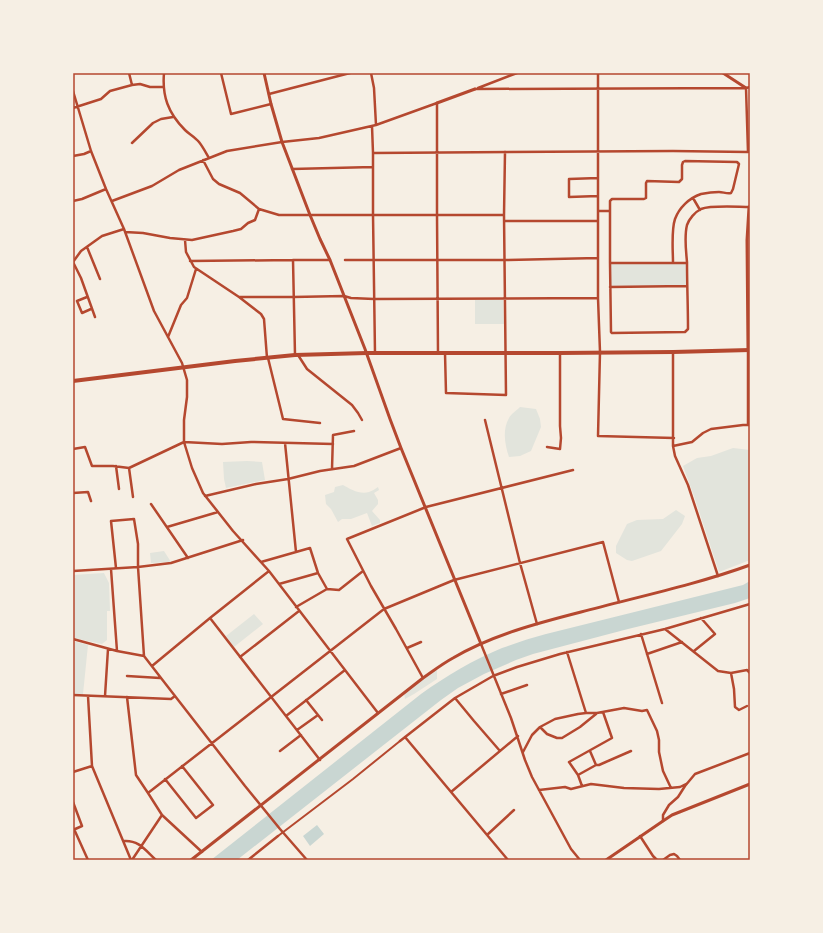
<svg xmlns="http://www.w3.org/2000/svg" width="823" height="933" viewBox="0 0 823 933" font-family="'PT Sans Narrow',sans-serif">
<style>
.green{fill:#e2e4dc}
.water{fill:#c9d6d2}
.lines{fill:none;stroke-linecap:round;stroke-linejoin:round}
.pedestrian{stroke:#b5482f;stroke-width:2}
.minor{stroke:#b5482f;stroke-width:2.5}
.tertiary{stroke:#b5482f;stroke-width:3}
.primary{stroke:#b5482f;stroke-width:4}
.neatline{fill:none;stroke:#b5482f;stroke-width:1.5}
</style>
<rect width="100%" height="100%" fill="#f6efe4"/>
<path class="green" d="M610,263H687V286L610,287Z
M475,300H503L504,324H475Z
M520,407L536,409L540,419L541,427L531,451L520,456L509,457C505,445 502,430 509,418C511,414 517,410 520,407Z
M733,448L750,450V560L719,572L694,496L683,466L697,458L711,456Z
M247,461L262,462L265,480L226,488L224,479L223,462Z
M343,485C350,489 360,495 369,492C372,491 375,489 378,487L379,490L374,493L378,500V504L372,511L380,520V523L372,526L367,513L351,519H342L338,522L331,509L326,504L325,495L334,492L335,487Z
M676,510L685,516L682,524L661,551L632,561L627,560L616,553V546L627,524L637,520L663,519Z
M164,551L171,562L151,563L150,553Z
M104,573L109,583L110,611H107V640L102,644L74,638L73,575Z
M254,614L263,624L234,647L226,636Z
M73,641L88,645L83,694H73Z
M437,669V679L414,694L405,699L404,693Z"/>
<path class="water" d="M750,581V598L735,603L628,629L533,654L516,660L484,674L458,688L441,700L237,860H211L421,694C446,676 473,660 502,648C516,643 531,638 546,634L743,585Z
M317,825L324,834L310,846L303,836Z"/>
<g class="lines">
<path class="pedestrian" d="M278,836L353,779L400,741"/>
<path class="minor" d="M129,73L132,85
M164,73C162,96 168,113 185,130C189,134 195,137 199,142C203,147 206,153 209,158
M221,73L231,114L271,104
M371,73L374,88L376,125
M598,73V298L600,352L598,436L674,438
M478,88L517,73
M475,89L746,88L750,87
M73,91L91,151L106,189L124,229L154,311L182,363L187,380V397L184,420V442L192,468L203,493L233,531L269,571L378,713
M269,94L350,73
M73,108L101,99L110,91L132,85L140,84L150,87H163
M372,126L373,153V215L375,353
M132,143L153,123L161,119L173,117
M373,153L673,151L748,152L746,88
M73,156L84,154L91,151
M203,160L213,179L219,184L240,193L259,209L279,215H504
M292,169L373,167
M598,196L569,197V179L598,178
M693,198L700,210
M73,201L82,199L106,189
M112,201L152,186L179,170L227,151L282,142L319,138L376,125L437,103V215L438,353
M598,211H610
M504,221H598
M125,232L143,233L170,238L192,240L233,231L241,229L248,223L255,220L259,209
M185,240L186,252L194,267L239,297L261,314L264,319L267,358
M87,247L100,279
M293,260L295,355
M345,260H505L598,258
M190,261L293,260H330
M73,262L81,251L102,236L124,229
M73,262L81,278L95,317
M610,263V201L612,199H644L646,198V183L647,181L679,182L682,179V165L683,162L685,161L737,162L739,164L733,189L731,193C727,194 723,192 719,192C714,192 706,193 701,194C689,198 679,208 675,219C671,231 673,250 673,263
M687,263H610L611,332L612,333L685,332L688,329C688,307 687,284 687,262C686,250 684,237 687,225C689,219 695,212 701,209C711,205 737,207 750,207
M610,287L687,286
M87,297L77,301L82,313L91,309
M239,297H293L344,296L351,298L374,299L598,298
M168,337L181,305L187,298L196,269
M673,352V446L675,456L688,485L718,576
M445,353L446,393L506,395L504,215L505,152
M298,355L307,369L352,405L358,413L362,420
M268,358L283,419L320,423
M485,420L520,563L537,624
M748,425V350
M673,446L692,442L703,433L711,429L743,425H750
M547,447L560,449L561,438L560,426V353
M73,449L85,447L92,466H113L129,468L184,442L222,444L251,442L333,444
M116,466L119,489
M129,468L133,497
M332,469L333,435L354,431
M73,493L88,492L91,501
M205,496L256,484L288,479L320,471L354,466L401,448
M151,504L188,558
M167,527L218,512
M296,552L310,548L318,573L327,589
M261,562L296,552L285,443
M116,568L111,521L134,519L138,544V567L144,656L161,678L245,786L280,829L307,860
M111,569L117,651
M73,571L138,567L171,563L243,540
M279,584L318,573
M296,607L327,589L339,590L363,571
M210,618L320,760
M665,629L718,671L731,673L747,670L750,673
M641,634L662,703
M73,639L117,651L144,656
M481,644L511,718L525,760L532,777L571,849L580,860
M407,648L421,642
M694,651L715,634L701,618
M567,652L586,713
M647,654L682,642
M240,657L299,611
M152,666L210,618L269,571
M731,673L734,689L735,707L739,710L747,706
M127,676L160,678
M423,678L396,629L371,586L347,539L426,507L573,470
M501,694L527,685
M73,695L171,699L175,696
M88,696L92,766L131,860
M105,696L108,649
M127,697L136,775L148,793L162,815L202,852
M455,698L474,721L500,751
M306,700L322,720
M286,716L345,670
M540,727L547,734L557,738H562L580,727L596,714
M297,730L318,715
M405,737L508,860
M400,741L455,698L493,676L517,667L560,654L665,629L750,604
M280,751L301,735
M590,751L596,765
M523,752L532,735L540,727L555,719L578,714L586,713H597L624,708L642,711L647,710L657,731L659,740V752L663,771L671,788
M73,772L92,766
M578,775L596,765H599L631,751
M165,779L196,818L213,805L182,766
M582,786L578,775L569,762L612,738L603,712
M539,790L565,787L571,789L591,784L624,788L659,789L680,787L686,784
M451,792L518,736
M148,793L384,609L454,580L603,542L619,602
M73,802L82,826L73,830
M663,821V815L669,805L678,797L685,786L695,774L750,753
M74,829L88,860
M487,835L514,810
M640,836L653,856L657,860
M124,841C139,840 145,850 156,860
M132,860L162,815
M248,860L278,836
M663,860L670,855L674,854L677,856L680,860"/>
<path class="tertiary" d="M264,73L271,104L282,142L310,215L320,239L330,260L365,349L390,419L401,448L481,644
M723,73L746,88
M437,103L475,89
M748,350L747,240L749,207
M191,860L423,678C433,671 442,664 453,658C492,635 538,623 581,612C637,597 695,585 750,565
M606,860L663,821L672,815L750,784"/>
<path class="primary" d="M73,381L235,361L295,355L367,353H560L673,352L750,350"/>
</g>
<rect width="823" height="933" fill="none" stroke="#f6efe4" stroke-width="148"/>
<rect x="74" y="74" width="675" height="785" class="neatline"/>
</svg>
